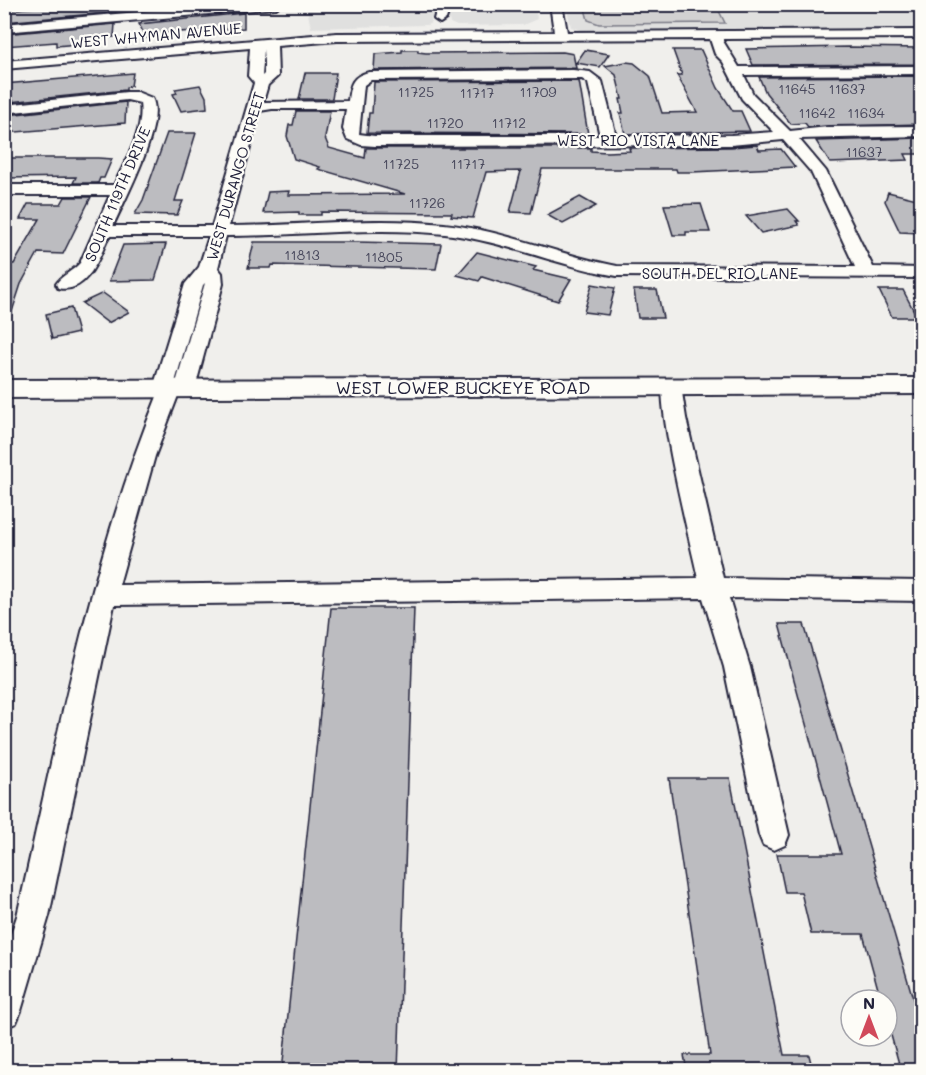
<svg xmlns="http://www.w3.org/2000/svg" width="926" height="1075" viewBox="0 0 926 1075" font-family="Mali,sans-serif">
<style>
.built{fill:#e0e0df}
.green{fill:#d2d1d1;stroke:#7a7a86;stroke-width:1.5}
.building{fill:#bcbcc0;stroke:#22223b;stroke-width:1.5}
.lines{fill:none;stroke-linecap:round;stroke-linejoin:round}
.minor-casing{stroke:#22223b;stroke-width:4}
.major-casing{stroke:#22223b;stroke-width:4}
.minor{fill:#fdfcf7;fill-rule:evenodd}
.major{fill:#fdfcf7;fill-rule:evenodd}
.labels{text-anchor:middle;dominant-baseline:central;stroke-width:4.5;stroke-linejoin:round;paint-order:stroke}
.far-number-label{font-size:14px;fill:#48485c}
.far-street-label{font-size:15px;fill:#22223b;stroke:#fdfcf7}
.street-label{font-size:18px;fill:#22223b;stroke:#fdfcf7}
</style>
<rect width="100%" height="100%" fill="#f0efec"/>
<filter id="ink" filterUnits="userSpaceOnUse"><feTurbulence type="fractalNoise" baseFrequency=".0167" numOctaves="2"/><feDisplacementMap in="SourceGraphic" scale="12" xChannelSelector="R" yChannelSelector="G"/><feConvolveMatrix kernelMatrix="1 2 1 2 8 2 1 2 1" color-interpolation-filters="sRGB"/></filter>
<g filter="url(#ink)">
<path class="built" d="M313,4H535L537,19L523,25L457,26L450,23L449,19H431V23L427,25L311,28L307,9L314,8Z
M566,5H921V30L584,31L571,27Z"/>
<path class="green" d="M584,5H716L725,23L599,24L588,20Z"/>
<path class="building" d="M70,4H117L116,12L4,22V10Z
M244,13V28L163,33V36L146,38L139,24Z
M115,24L114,37L78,40V44L56,46V42L4,46V34Z
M849,47L921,48V64L753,65L746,49Z
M402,50H418V52L426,53L563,52L573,54L576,68L374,70L375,54L402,52Z
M585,50L609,54L600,67L576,63Z
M673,50H701L718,88L733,111H741L750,131L625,134L620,113H623L620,99H622L616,75L605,66L626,62L634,63L650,76L662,113L697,112L677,75H682Z
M133,73L131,86L126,87V90L9,102V100H4V84Z
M305,73H336L332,99H299Z
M921,76V124L808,127L805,123L791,124L766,93L759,77Z
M579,81L588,134L367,133L369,113H372L374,82Z
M200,85L206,97L207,108L181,111L173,94L177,93L175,89Z
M126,102L125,123L4,133L7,115Z
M296,111H330L325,138L329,148L365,158L366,148H591V151L607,152L630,151L629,148L731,147L757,145L759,150L781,149L795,167L692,172H677L676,169H542L531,213L510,212L521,171L486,172L473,218L451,216L452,213L321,212V215H299V212L263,213L268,192L289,191L288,195L405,194L318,169L320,167L294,159L287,136L289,125H293Z
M167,133H196L175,201H183L177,215L135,214L143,200Z
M921,138V154H905L908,160L830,163L816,141Z
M9,158H98L112,159L104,178H100L98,183H73L76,177L4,178V166Z
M888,192L921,200V233L900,232L885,201Z
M65,197H91L63,254L38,253L21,284L7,327L4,326V264H14L40,219H20L28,204H61Z
M580,197L596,206L563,224L547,215Z
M701,204L710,232H686V235H673L664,205Z
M788,209L799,221H796L799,225L761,233L746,216Z
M254,242H357L441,244L436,269L272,265L271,268H248Z
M166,244L155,280L109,281L123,245Z
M477,252L536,267L533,270L571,279L558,301L482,277L479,281L457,275Z
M592,284L615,288L608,315L584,312Z
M634,290H657L663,318H638Z
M879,290H903L917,317H892Z
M103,293L129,312L108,323L82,303Z
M71,308L78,333L52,339L46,314Z
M331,608H414L398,1071H282Z
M779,624H804L921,1026V1071H901L887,1021V1000H881L863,934H811L801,892H785L777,854H841Z
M669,778H730L784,1055H809L813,1071H687L684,1055H710Z"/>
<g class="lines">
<defs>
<path id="minor" d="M227,4H282L276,8L4,32V24Z
M438,4H497V5L491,9L449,10L446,19L440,23L434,19Z
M550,4H562L567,32L922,30V38L723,39V41L739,67L922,66V74L744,75L753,94L790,131L828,127L922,126V136L799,139L826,171L873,267L922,268V278L617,276C558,266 504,241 445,234C372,226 299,236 226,236L218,268L222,273L223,284L195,388L192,393H179L155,456L119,585L698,578C692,550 654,397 664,381L671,379L678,381L681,386L686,418L723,578L922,581V601L729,598L750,667L789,835L785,845L774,850L763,845L759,835L724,667L703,598L114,605L49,916L21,1011L16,1023L4,1028V955L17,916C57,740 90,561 158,394L153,388L185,284L199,267L209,236H109C100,256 87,295 58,288L56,284C62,275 73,271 80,263L110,195H4V185H114C126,159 144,132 140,103L127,100L4,113V105L127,92H137L152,98C166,123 125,199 113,226H212L254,83L248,76L250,48L4,69V61L337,33L554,32ZM710,39L715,54L723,62L742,99L774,132L731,135L616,136L602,81L590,72L573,70L369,72C352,76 350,84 348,101L263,102L268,85L278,76L277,46L337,41ZM264,49V74L262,76ZM582,79L588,83L600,136H375L359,134L364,85L371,80ZM272,109H346L343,129L347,139L361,145L375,146L731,145L783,140L811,172L855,267L617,266C558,255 503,230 444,224C372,216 300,226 229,226L260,111ZM205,283L176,383L175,382L203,285Z"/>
<path id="major" d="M922,378V394L4,398V380Z"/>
</defs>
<use href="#minor" class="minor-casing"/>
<use href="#major" class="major-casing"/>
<use href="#minor" class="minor"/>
<use href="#major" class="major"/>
</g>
</g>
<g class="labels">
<g class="far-number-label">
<text x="797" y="88">11645</text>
<text x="847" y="88">11637</text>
<text x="416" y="91">11725</text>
<text x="538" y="91">11709</text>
<text x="477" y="92">11717</text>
<text x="817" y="112">11642</text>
<text x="866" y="112">11634</text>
<text x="445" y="122">11720</text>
<text x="509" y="122">11712</text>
<text x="864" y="151">11637</text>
<text x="401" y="163">11725</text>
<text x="468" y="163">11717</text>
<text x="427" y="202">11726</text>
<text x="302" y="254">11813</text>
<text x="384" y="256">11805</text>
</g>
<g class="far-street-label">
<text transform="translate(156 35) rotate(-5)">WEST WHYMAN AVENUE</text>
<text x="638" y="140">WEST RIO VISTA LANE</text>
<text transform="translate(235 176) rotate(-74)">WEST DURANGO STREET</text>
<text transform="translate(117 194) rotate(-67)">SOUTH 119TH DRIVE</text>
<text x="720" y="273">SOUTH DEL RIO LANE</text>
</g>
<g class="street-label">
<text x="463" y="387">WEST LOWER BUCKEYE ROAD</text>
</g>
</g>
<rect width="926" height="1075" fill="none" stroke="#fdfcf7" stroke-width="24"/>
<rect x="12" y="12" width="902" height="1051" fill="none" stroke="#22223b" stroke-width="2" filter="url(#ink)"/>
<g transform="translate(869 1018)"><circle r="28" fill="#fdfcf7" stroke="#a5a5ac" stroke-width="1.5"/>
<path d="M0-4.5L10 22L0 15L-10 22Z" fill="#d1495b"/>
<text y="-9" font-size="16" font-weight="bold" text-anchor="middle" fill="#22223b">N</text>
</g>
</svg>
